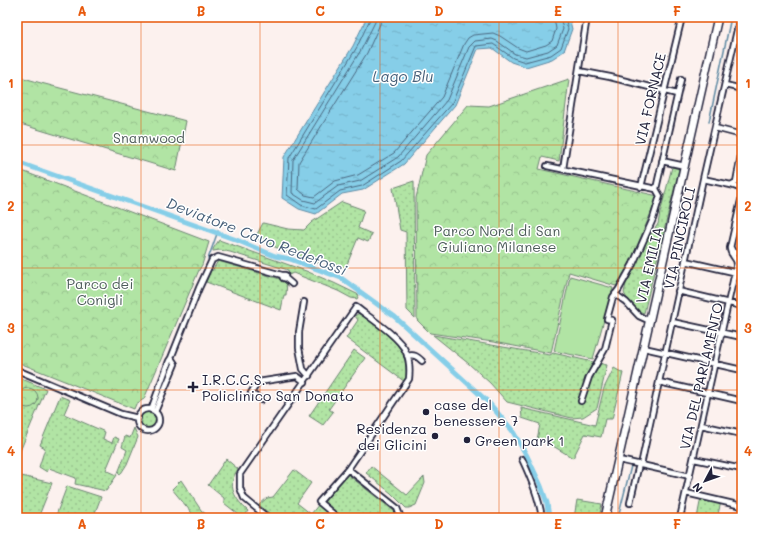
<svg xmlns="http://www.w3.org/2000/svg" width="759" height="535" viewBox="0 0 759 535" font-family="Mali,sans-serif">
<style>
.grass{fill:url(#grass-dots);stroke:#6a8370}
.park{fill:url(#park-crowns);stroke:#6a8370}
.pitch{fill:#b1e4a4;stroke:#6a8370}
.water{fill:url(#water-ripples);stroke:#5e89a3}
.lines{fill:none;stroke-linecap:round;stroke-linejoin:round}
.shore{stroke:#4a6780;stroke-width:1}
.stream{stroke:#5e89a3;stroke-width:1.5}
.canal{stroke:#86cee8;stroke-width:5}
.street-casing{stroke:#22223b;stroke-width:8}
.primary-casing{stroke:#22223b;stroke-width:10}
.street{stroke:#fff;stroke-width:4.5}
.primary{stroke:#fff;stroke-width:7}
.grid{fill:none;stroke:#e8590c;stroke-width:1;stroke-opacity:0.55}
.poi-dot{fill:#22223b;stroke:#fff;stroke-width:1.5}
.labels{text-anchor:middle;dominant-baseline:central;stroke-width:3;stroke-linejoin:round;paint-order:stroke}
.street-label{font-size:14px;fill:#22223b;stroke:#fff}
.park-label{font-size:14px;fill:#4d5c5a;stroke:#fff}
.poi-label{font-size:14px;fill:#22223b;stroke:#fff;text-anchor:start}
.water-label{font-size:15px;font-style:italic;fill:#455e78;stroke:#fff}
.neatline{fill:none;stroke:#e8590c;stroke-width:1.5}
.grid-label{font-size:13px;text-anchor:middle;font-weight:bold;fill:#e8590c}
</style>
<defs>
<pattern id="grass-dots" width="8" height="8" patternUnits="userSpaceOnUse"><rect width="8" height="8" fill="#b1e4a4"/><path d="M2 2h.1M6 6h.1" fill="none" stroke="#98c38e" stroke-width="1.8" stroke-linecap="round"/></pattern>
<pattern id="park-crowns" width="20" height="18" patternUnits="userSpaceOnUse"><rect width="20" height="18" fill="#b1e4a4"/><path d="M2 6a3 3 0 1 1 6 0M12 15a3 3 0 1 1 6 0" fill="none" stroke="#98c38e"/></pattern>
<pattern id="water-ripples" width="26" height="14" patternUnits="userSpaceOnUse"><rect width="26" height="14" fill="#86cee8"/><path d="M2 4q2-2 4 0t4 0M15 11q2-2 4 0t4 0" fill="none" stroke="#73b1c8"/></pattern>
</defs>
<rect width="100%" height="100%" fill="#fcf1ee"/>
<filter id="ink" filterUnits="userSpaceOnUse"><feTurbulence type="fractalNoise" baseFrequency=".025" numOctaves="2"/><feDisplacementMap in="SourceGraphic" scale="8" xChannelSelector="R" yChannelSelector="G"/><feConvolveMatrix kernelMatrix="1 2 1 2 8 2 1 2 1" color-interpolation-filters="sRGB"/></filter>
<g filter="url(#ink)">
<path class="grass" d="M672,167L679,169L644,313L638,311L626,297L624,293L626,284L636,265L646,242L658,224L660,213Z
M414,181L415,318L407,310L406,232L400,230L393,188Z
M342,202L364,210L358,228L372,234L368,242L358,238L345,269L321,258L318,263L284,251L255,238L263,223L288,229L304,230L312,222Z
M219,240L306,271L334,283L359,295L357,299L351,298L338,291L293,273L289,275L288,270L230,252L220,250L213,251V249Z
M218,261L287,281L286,295H284L281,310L206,282L211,270L212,271Z
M359,313C374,325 398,339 404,357C406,363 406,372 407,379L405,382L346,338L358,320L355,316Z
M433,335L550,355L553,353L607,365L597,408L583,417L572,418L507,402L490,383L469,364Z
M354,350L365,358L329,409L333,412L323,425L309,416Z
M614,368L623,373L612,419H605L601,437L585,434L573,458L553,446L537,440L540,424L522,418L521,408L595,425L604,388Z
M17,377L46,389L20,451L17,463Z
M60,396L70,400L64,414L105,432L103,439L112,443L114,437L119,439L106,470L117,475L106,491L75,484L76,478L49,468L47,472L39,467L45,448L40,445Z
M140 420a8 8 0 1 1 16 0a8 8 0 1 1-16 0Z
M134,428L138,437L127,464L120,475L118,473L127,450L122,447L125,436L130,438Z
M226,459L238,469C226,486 235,499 248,511L243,518L224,503V498L208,485Z
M371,466L407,495L424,477L425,483L416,505L409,508H406L391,493L366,473Z
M294,470L311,483L297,503L311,514L319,504L336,518H275L259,505L267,498L273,497Z
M347,474L394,511L397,518H344L324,502Z
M17,475L52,483L38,518H17Z
M181,480L201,510L210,518H196L172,489Z
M67,486L101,497L93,518H55Z
M701,497L721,502L717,518H697Z
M577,500L602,504L599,518H574Z"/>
<path class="park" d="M17,76L41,83L186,121L176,171L17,123Z
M569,79L559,161L542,157L539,169L658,196L627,270L616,286L569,272L551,353L493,342L430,333L417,320L416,198L426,155L468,105L489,106Z
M17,169L209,242L202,265L199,270L144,399L136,404L134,409L17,362Z
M18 398a10 10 0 1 1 20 0a10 10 0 1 1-20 0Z"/>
<path class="pitch" d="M570,276L613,288L593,359L554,351Z"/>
<path class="water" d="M367,17H569L572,29L564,51L552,59L526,67L511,62L492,48L478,49L455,105L404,164L363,190L342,194L316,214L299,209L282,198L284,157L353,46Z"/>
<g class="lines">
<path class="shore" d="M371,17L357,47L289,158L287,195L301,205L316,209L340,191L362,186L401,161L452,103L476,46L493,44L513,58L525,62L551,55L561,48L568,29L565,17
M376,17L375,22L361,50L293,160L292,193L303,200L315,203L338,186L360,181L398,157L447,100L469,47L475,41L492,39L497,41L515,54L526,57L548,51L557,45L563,29L560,17
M382,17L380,24L367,53L299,162L298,189L305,195L314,197L335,181L358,175L394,153L442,97L464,44L468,38L473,35L493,33L500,36L518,48L526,51L546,45L552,41L556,29L554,17"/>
<path class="stream" d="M709,122L731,17
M208,259L218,231
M618,518L631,466"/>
<path class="canal" d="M17,162L234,239L275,256L290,259L341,278L395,317L488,402L512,430L527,456L541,486L547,503L549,518"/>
<defs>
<path id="street" d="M735,40L742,41
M579,71L610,77L677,94
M725,85L742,89
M715,128L742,135
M662,161L685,166
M547,166L656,189L681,79
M740,167L742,175
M563,169L587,17
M703,179L731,185L742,189
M731,185L736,182L742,150
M641,187L682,17
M731,248L733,252L742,254
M685,261L742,274
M737,263C736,257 730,255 730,248L742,196
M282,275H285V277L283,278Z
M285,278L292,284
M678,291L742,306
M615,294L626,302L639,316L650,321
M304,302L299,332V348L303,369L309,376
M672,322L742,337
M644,348L742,370
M407,356C414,354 417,356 422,361
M17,370L121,414L138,418
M659,382L742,401
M261,400L251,393L258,382L297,376L305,382
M581,401L589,377L605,349L612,320L607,319L613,297L619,289L633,264L653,219L660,196L656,189
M137 420a11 11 0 1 1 22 0a11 11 0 1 1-22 0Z
M151,410L169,361L171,358L199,288L212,260L218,257L282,275
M155,412L175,364L171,358
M701,425L742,434
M522,459C531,478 539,497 542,518
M694,459L742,469
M619,460L690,476
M641,465L703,179L740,17
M686,493L742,506
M630,503L639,464
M268,518L244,498L240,488V474L356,307C369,317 400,337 406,352C410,361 410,370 409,379L348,469L397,508L401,518
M338,518L319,502L348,469
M680,518L737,263"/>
<path id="primary" d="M605,518L718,17"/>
</defs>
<use href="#street" class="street-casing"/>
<use href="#primary" class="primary-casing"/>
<use href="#street" class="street"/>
<use href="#primary" class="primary"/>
</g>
</g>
<path class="grid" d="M141,17V518M260,17V518M380,17V518M499,17V518M618,17V518M17,145H742M17,268H742M17,390H742"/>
<g class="poi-dot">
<path d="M191 381h4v4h4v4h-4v4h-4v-4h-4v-4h4z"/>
<circle cx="426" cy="412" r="4"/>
<circle cx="435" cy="436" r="4"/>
<circle cx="467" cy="440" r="4"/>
</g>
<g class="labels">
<g class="street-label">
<text transform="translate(650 99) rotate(-77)">VIA FORNACE</text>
<text transform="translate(679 238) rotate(-78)">VIA PINCIROLI</text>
<text transform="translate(649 265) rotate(-77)">VIA EMILIA</text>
<text transform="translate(701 376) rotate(-77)">VIA DEL PARLAMENTO</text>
</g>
<g class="park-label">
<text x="149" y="137">Snamwood</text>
<text x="497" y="230">Parco Nord di San<tspan x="497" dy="16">Giuliano Milanese</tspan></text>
<text x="100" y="283">Parco dei<tspan x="100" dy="16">Conigli</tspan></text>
</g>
<g class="poi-label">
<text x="202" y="379">I.R.C.C.S.<tspan x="202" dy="16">Policlinico San Donato</tspan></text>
<text x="434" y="404">case del<tspan x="434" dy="16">benessere 7</tspan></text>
<text x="427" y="428" text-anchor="end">Residenza<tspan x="427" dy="16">dei Glicini</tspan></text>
<text x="475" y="440">Green park 1</text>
</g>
<g class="water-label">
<text x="403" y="76">Lago Blu</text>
<text transform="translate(257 236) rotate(21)">Deviatore Cavo Redefossi</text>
</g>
</g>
<rect width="759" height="535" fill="none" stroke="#fff" stroke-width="44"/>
<g transform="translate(705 481) rotate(229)" stroke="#ffffff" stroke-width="3" paint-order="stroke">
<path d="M0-3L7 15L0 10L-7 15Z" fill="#22223b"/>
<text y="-6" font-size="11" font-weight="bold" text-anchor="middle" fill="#22223b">N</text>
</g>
<rect x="22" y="22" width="715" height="491" class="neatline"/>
<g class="grid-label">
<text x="82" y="16">A</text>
<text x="201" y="16">B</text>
<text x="320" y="16">C</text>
<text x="439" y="16">D</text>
<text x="558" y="16">E</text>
<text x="677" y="16">F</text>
<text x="11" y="88">1</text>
<text x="748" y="88">1</text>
<text x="11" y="211">2</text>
<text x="748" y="211">2</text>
<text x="11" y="333">3</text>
<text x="748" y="333">3</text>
<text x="11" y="456">4</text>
<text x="748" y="456">4</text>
<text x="82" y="529">A</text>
<text x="201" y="529">B</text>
<text x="320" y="529">C</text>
<text x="439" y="529">D</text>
<text x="558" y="529">E</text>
<text x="677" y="529">F</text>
</g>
</svg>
